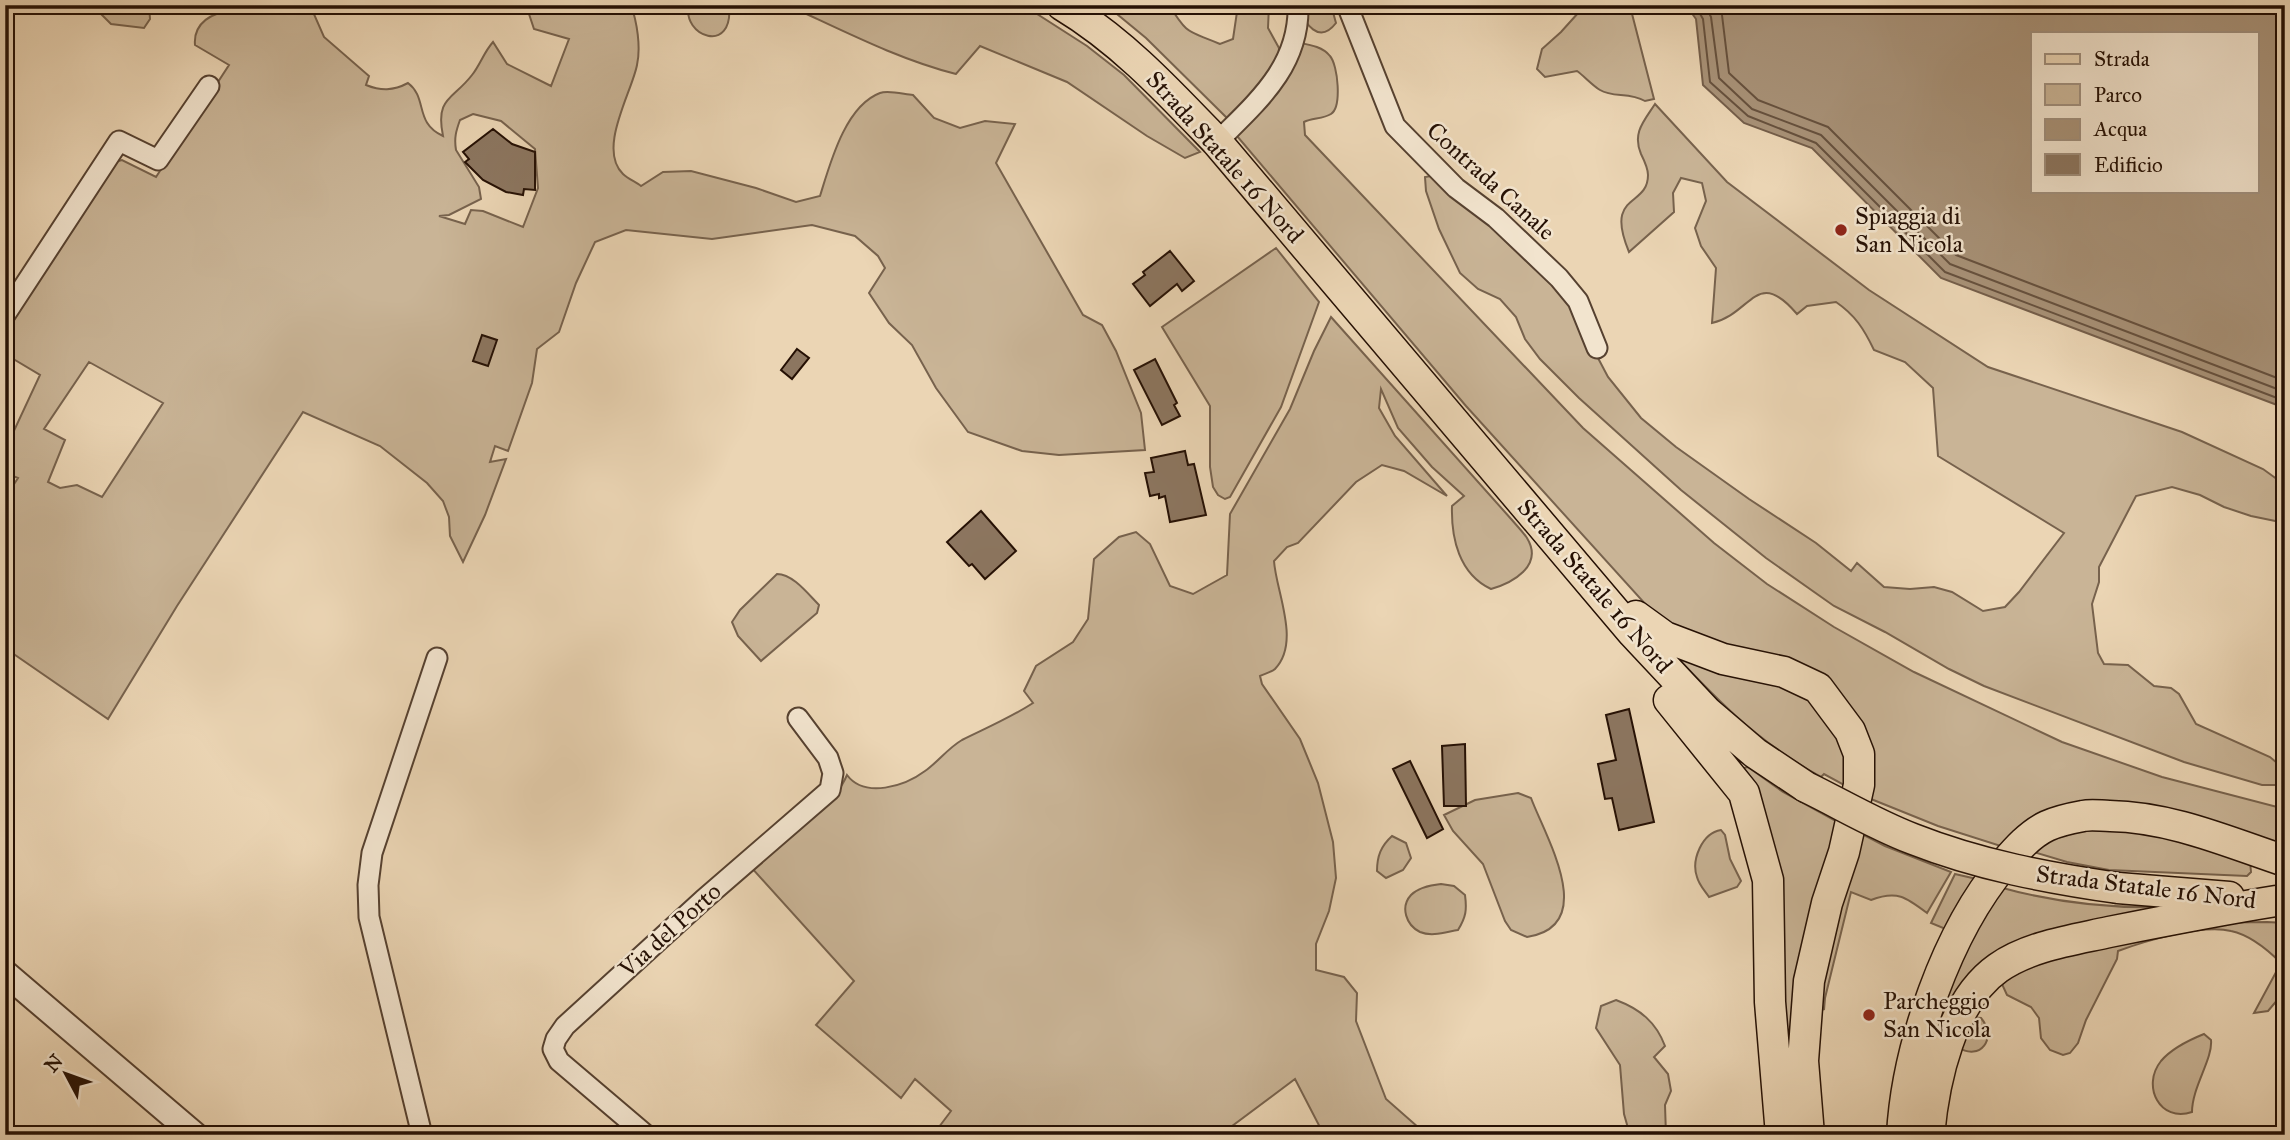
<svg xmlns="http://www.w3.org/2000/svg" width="2290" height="1140" viewBox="0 0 2290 1140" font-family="'IM FELL Great Primer',serif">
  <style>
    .green { fill: #c9b496; stroke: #77624d; stroke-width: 2; fill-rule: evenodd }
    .water { fill: #a89278; stroke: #745e4a; stroke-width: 2; fill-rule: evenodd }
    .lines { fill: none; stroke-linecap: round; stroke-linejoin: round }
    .shore { stroke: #66513e; stroke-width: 2 }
    .building { fill: #8c7660; stroke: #251004; stroke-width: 2 }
    .minor-casing { stroke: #564130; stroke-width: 23 }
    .tertiary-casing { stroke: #564130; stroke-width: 28 }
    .primary-casing { stroke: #251004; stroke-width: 33 }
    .minor { stroke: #f2e4ce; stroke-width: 19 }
    .tertiary { stroke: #f2e4ce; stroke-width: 24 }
    .primary { stroke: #ebd5b4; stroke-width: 30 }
    .primary-bridge-casing { stroke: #251004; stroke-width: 33; stroke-linecap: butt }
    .primary-bridge { stroke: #ebd5b4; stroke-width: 30 }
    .poi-dot { fill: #8f2418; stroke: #f2e4ce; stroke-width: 2.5 }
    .labels { text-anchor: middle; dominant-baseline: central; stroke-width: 5; stroke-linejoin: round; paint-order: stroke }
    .street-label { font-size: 24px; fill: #251004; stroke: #f2e4ce }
    .poi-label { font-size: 24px; fill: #251004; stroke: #f2e4ce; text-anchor: start }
  </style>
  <rect width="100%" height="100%" fill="#ebd5b4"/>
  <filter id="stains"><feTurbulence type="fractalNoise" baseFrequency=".00286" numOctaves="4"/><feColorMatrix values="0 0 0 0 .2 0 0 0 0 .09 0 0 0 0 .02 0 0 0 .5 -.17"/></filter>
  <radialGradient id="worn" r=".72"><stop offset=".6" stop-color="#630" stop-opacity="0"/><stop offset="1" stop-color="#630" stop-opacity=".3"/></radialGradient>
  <path class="green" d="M92 5H149L150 19 144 28 111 24Z
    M234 5H310L324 37 369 76 366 85C381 91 393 91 408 83 428 98 414 123 443 136 435 97 453 100 472 75 480 65 484 52 493 42L507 64 551 86 569 39 534 29 526 5H631C637 22 641 47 637 65 632 92 597 149 623 174 628 179 636 182 641 186L663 172 691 171 756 188 796 202 820 196C830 164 845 106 880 93 888 90 903 94 913 95L934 118 960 128 985 121 1015 124 996 163 1083 315 1102 325 1116 351 1141 413 1145 450 1059 455 1022 451 968 432 936 388 912 345 889 323 869 293 885 268 878 256 855 236 812 225 712 239 626 230 595 242 576 283 559 332 537 349 532 383 508 451 495 446 490 462 506 459 485 515 463 562 450 536 449 517 443 501 427 483 380 446 303 412 177 606 108 719 5 648V498L18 478 5 473V450L40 375 5 354V319L108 164 122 160 156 177 229 65 195 45C193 23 213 11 232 12ZM473 114 501 121 535 149 538 188 523 227 483 211 471 210 465 224 439 216 449 215 481 199 479 187 456 150C454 138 456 131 460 120ZM89 362 163 403 102 497 77 485 60 488 48 482 65 440 44 429Z
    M689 5H729C734 56 681 36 689 5Z
    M787 5H1023L1087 46 1124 75 1200 152 1185 158 1147 136 1067 82 980 46 956 74C897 59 842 30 787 5Z
    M1106 5H1169C1189 37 1188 30 1220 44L1233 39 1238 5H1269L1268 28 1279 48 1278 66 1229 120 1146 38Z
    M1299 5H1331L1336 23C1319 45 1304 24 1299 5Z
    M1602 7 1631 10 1654 99 1645 101C1629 92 1613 98 1600 90 1592 85 1584 76 1577 71L1545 77 1537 69 1542 49 1561 32 1579 12Z
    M1300 43C1311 45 1323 47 1330 56 1338 65 1342 107 1331 114 1323 119 1312 118 1304 122L1305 135 1583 428 1714 543 1767 584 1834 627 1914 672 2062 742 2162 777 2285 809V858L2113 807 2010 849 1938 826 1866 797 1867 761 1780 660 1688 633 1657 617 1466 406 1237 136 1245 119Z
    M1655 104 1727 182 1869 290 1988 367 2182 432 2263 469 2285 485V523L2251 516 2224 507 2200 495 2172 487 2136 496 2099 567V582L2092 604 2098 653 2104 664 2128 665 2154 686 2171 688 2179 694 2196 724 2270 757 2283 768 2284 778 2275 785H2262L2184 762 1984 686 1949 669 1885 632 1834 606 1766 558 1681 490 1579 398 1540 359 1525 339 1516 317 1500 299 1478 289 1460 273 1439 229 1426 191 1425 177 1437 175 1576 300 1588 339 1608 377 1641 418 1676 447 1749 499 1816 543 1851 571 1857 563 1884 587 1910 589 1934 587 1952 592 1983 611 2005 607 2019 592 2064 533 1938 456 1933 388 1905 362 1874 350C1864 329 1855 315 1836 302L1807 306 1797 314C1756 266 1752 314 1712 323L1716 268 1701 246 1695 228 1706 201 1702 183 1681 178 1673 193 1674 212 1629 252C1604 192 1648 208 1648 175 1648 168 1644 160 1641 154 1632 133 1644 121 1655 104Z
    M1276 248 1319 302 1281 407 1230 497 1225 499 1218 495 1213 487 1210 467V406L1162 327Z
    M1331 317 1512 520C1517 526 1523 532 1527 538 1544 566 1512 583 1491 589 1459 574 1451 538 1452 506L1464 496 1432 467 1398 428 1381 389 1379 408 1395 436 1447 496 1404 471 1382 465 1356 482 1298 543 1287 547 1274 561C1276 592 1301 642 1275 669 1272 672 1264 674 1260 676L1262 684 1300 739 1318 783 1333 842 1336 878 1329 911 1316 944V970L1344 977 1357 993 1356 1021 1386 1099 1427 1135H1324L1295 1079 1220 1135H933L951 1111 915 1079 901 1098 816 1025 854 981 749 865C780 841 832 811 847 775 865 799 905 786 925 771 938 762 948 748 962 740 986 728 1010 718 1033 703L1024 691 1036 666 1073 642 1088 619 1094 559 1119 537 1136 532 1150 544 1170 586 1193 594 1227 575 1230 514 1290 409 1314 351Z
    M777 574C793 574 808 594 819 605L817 613 761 661 738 636 732 622 740 610Z
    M1660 639 1799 684 1844 727 1855 791 1824 774 1821 777C1755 741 1710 693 1660 639Z
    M1748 767 1783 792 1836 821 1791 1135 1743 776V768Z
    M1518 793 1531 798C1545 836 1600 926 1527 937L1511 930 1505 921 1483 864 1453 831 1444 815 1475 800Z
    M2118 822 2250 861 2251 872 2247 876 2109 870 2067 862 2027 850 2042 837Z
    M1721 830 1725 835 1730 859 1741 881 1737 887 1709 897C1705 891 1699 885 1697 877 1691 860 1702 833 1721 830Z
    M1862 834 1885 846 1951 872 1927 913C1906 897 1897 890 1871 900L1851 892 1825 998 1824 1010 1820 1001 1830 936Z
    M1392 836 1406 843 1411 858 1403 870 1386 878 1377 871C1377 856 1381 846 1392 836Z
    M1955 874 1981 880 1948 930 1931 923Z
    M1441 884 1454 886 1465 895C1467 910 1466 917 1458 930 1446 932 1432 937 1420 932 1406 925 1400 907 1411 895 1419 887 1431 885 1441 884Z
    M1999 887C2056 903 2113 909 2172 907L2000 961 1914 1098 1945 988Z
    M2267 922 2285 923V991L2268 1011 2254 1013 2281 963C2268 950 2250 935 2231 931 2202 924 2145 941 2118 951L2117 959 2086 1020 2078 1043 2070 1053 2063 1055 2050 1050 2041 1038 2039 1018 2031 1007 2007 995 2001 982 2041 959 2203 923Z
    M1616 1000C1640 1009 1656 1022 1665 1046L1654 1057 1668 1074 1671 1091 1665 1105 1666 1135H1627L1628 1128 1624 1114 1620 1065 1596 1028 1601 1006Z
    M1970 1017 1981 1018C1998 1038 1980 1062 1958 1047Z
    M2204 1034 2211 1040C2213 1059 2192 1087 2192 1112 2160 1123 2141 1086 2161 1061 2172 1048 2189 1040 2204 1034Z"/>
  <path class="water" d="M1686 5H2285V408L1941 278 1812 148 1744 123 1703 85 1696 19ZM2033 33H2257V191H2033Z"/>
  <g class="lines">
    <path class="shore" d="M1695 5 1703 19 1710 82 1748 116 1816 143 1945 272 2285 401
      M1705 5 1711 17 1719 78 1752 109 1821 135 1950 264 2285 392
      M1718 5 1722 15 1729 73 1758 100 1828 127 1956 255 2285 381"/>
  </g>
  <path class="building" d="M493 129 512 144 535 152V190L524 189 523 195 506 192 483 180 465 162 469 159 463 152Z
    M1170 251 1194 281 1182 291 1177 284 1150 306 1133 284 1145 275 1143 272Z
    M482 335 497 340 488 366 473 361Z
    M797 349 809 358 792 379 781 370Z
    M1155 359 1177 403 1174 405 1180 416 1162 425 1134 370Z
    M1185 451 1188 465 1194 464 1206 515 1170 522 1165 496 1159 498V494L1150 496 1145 473 1154 472 1151 458Z
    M981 511 1016 551 985 579 972 564 969 566 947 542Z
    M1629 709 1654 822 1619 830 1612 798 1605 799 1598 764 1616 760 1606 715Z
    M1465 744 1466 806H1444L1442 746Z
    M1410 761 1443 829 1427 838 1393 769Z"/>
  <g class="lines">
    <g class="minor-casing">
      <path id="minor" d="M1347 5 1395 126 1456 188 1496 218 1559 278 1578 301 1597 348
        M1217 142C1257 102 1300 66 1298 5
        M5 315 119 141 158 160 209 86
        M422 1135 369 917 368 885 372 853 437 658
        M646 1135 559 1061 553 1049 556 1039 565 1026 703 900 830 790 833 773 828 758 798 718"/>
    </g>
    <g class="tertiary-casing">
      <path id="tertiary" d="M5 973 195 1135"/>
    </g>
    <g class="primary-casing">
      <path id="primary" d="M1062 5C1122 41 1169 92 1217 142L1633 633 1707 712 1755 753 1806 787
        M1636 616 1665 637 1723 659 1784 672 1818 688 1850 731 1859 754V785L1844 852 1827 903 1809 981 1803 1061 1809 1135
        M1669 700 1744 793 1768 880 1770 1002 1781 1135
        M2118 888 2229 897
        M1902 1135C1907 1046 1947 932 2004 864 2016 850 2030 834 2047 826 2058 821 2072 818 2083 816 2092 814 2101 816 2110 816 2171 817 2228 842 2285 861
        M1929 1135C1934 1080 1951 1001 1998 968 2029 946 2073 940 2109 932 2164 921 2220 910 2276 901"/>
    </g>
    <use href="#minor" class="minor"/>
    <use href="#tertiary" class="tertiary"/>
    <use href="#primary" class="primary"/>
    <g class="primary-bridge-casing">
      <path id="primary-bridge" d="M1806 787C1841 804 1876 825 1913 839 1979 865 2048 878 2118 888"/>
    </g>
    <use href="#primary-bridge" class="primary-bridge"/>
  </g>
  <g class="poi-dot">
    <circle cx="1841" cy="230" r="7"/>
    <circle cx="1869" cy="1015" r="7"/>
  </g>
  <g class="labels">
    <g class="street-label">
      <text transform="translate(1225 157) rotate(48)">Strada Statale 16 Nord</text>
      <text transform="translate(1491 181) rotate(42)">Contrada Canale</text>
      <text transform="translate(1595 586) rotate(49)">Strada Statale 16 Nord</text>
      <text transform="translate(2146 887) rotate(7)">Strada Statale 16 Nord</text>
      <text transform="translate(670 930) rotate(-42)">Via del Porto</text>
    </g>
    <g class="poi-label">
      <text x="1855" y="216">Spiaggia di<tspan x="1855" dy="28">San Nicola</tspan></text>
      <text x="1883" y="1001">Parcheggio<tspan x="1883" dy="28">San Nicola</tspan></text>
    </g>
  </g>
  <rect width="2290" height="1140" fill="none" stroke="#ebd5b4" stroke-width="28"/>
  <rect x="7" y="7" width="2276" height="1126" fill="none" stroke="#251004" stroke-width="3.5"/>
  <rect x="14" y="14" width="2262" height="1112" fill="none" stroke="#251004" stroke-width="2"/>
  <rect x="2031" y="32" width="228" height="161" fill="#f2e4ce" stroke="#a08f7d" stroke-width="2"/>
  <rect x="2045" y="54" width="35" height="10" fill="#ebd5b4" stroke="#a08f7d" stroke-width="2"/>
  <text x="2094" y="66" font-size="21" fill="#251004">Strada</text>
  <rect x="2045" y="84" width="35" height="21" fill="#c9b496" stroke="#a08f7d" stroke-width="2"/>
  <text x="2094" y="102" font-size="21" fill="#251004">Parco</text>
  <rect x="2045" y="119" width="35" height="21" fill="#a89278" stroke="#a08f7d" stroke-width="2"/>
  <text x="2094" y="136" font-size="21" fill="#251004">Acqua</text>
  <rect x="2045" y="154" width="35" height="21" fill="#8c7660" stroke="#a08f7d" stroke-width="2"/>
  <text x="2094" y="172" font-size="21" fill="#251004">Edificio</text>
  <g transform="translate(66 1074) rotate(311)" stroke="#f2e4ce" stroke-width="5" paint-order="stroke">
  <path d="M0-5L12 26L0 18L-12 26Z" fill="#251004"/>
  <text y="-10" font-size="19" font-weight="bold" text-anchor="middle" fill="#251004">N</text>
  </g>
  <rect width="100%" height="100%" filter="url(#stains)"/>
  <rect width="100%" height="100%" fill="url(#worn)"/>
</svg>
